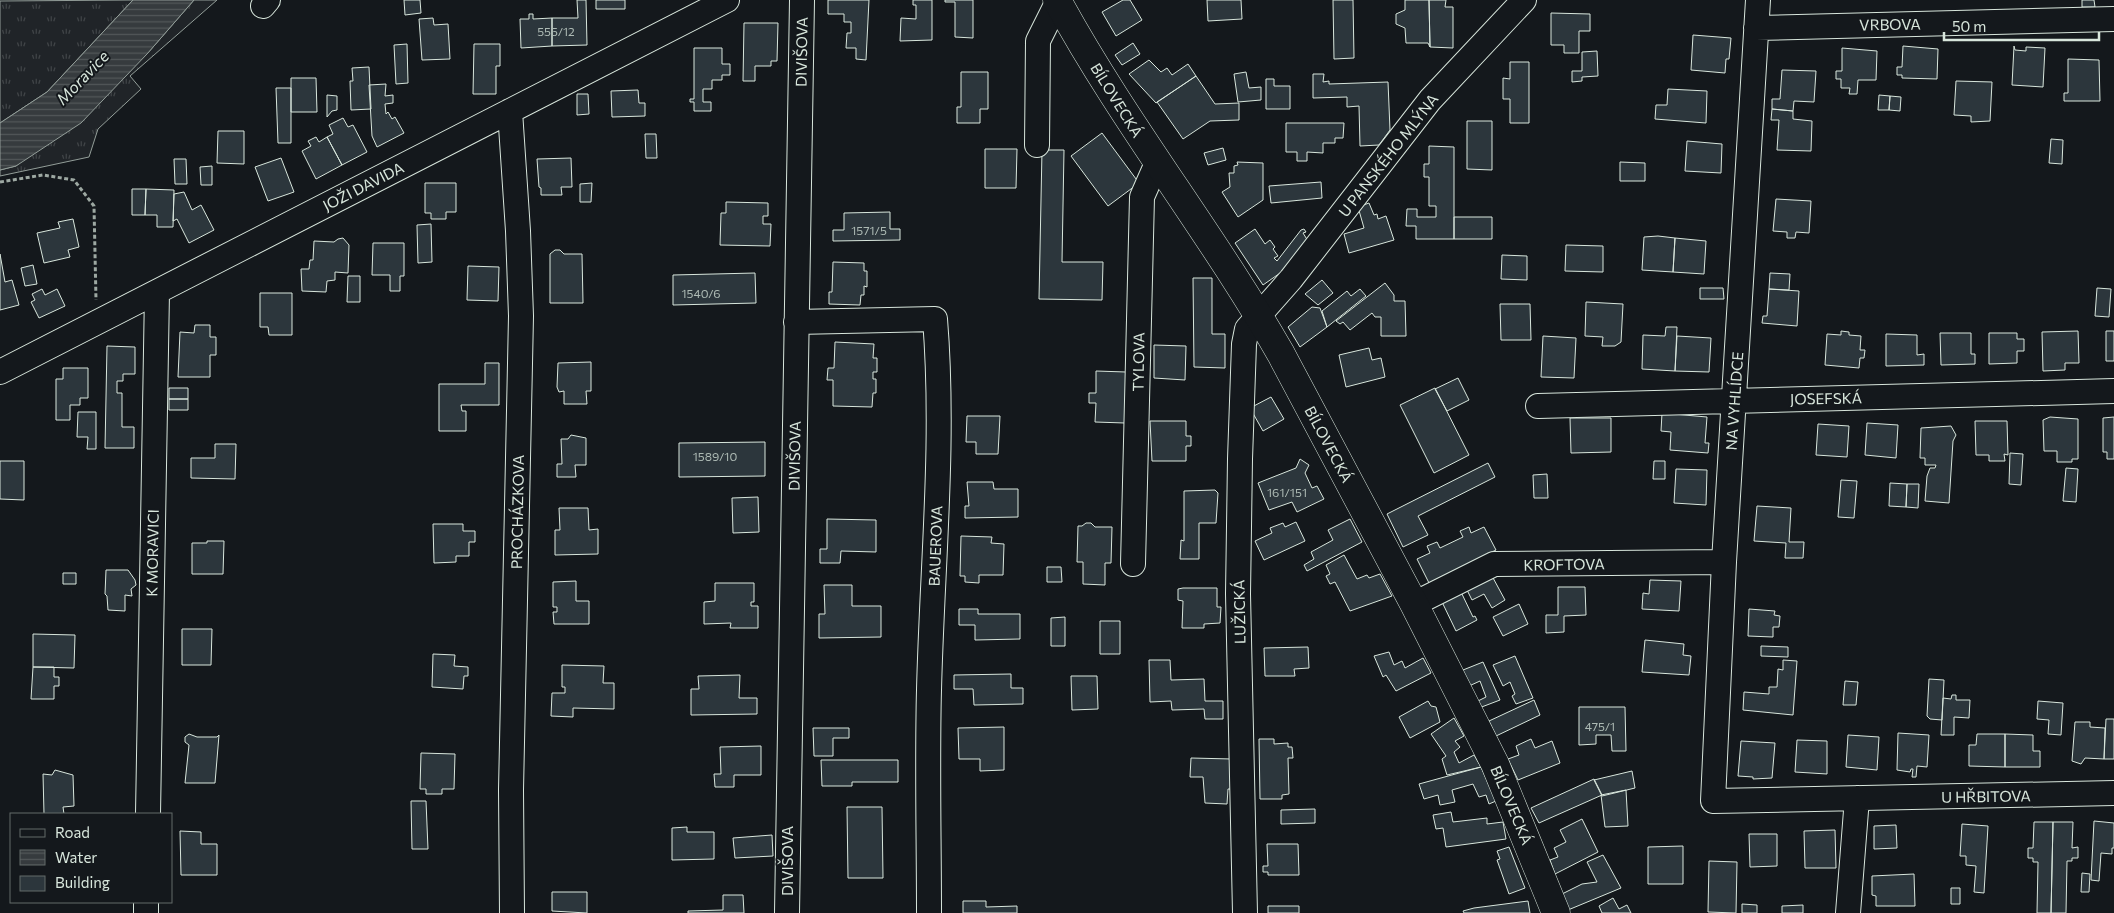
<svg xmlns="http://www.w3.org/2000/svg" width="2114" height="913" viewBox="0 0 2114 913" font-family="Commissioner,sans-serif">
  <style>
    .grass { fill: url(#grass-tufts); stroke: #939e99 }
    .water { fill: url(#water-rules); stroke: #939e99 }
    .building { fill: #2c363c; stroke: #d8e6dc }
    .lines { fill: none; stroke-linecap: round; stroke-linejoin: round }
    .minor-casing { stroke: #d8e6dc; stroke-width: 26 }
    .major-casing { stroke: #d8e6dc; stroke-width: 29 }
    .path { stroke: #9da8a2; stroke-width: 3; stroke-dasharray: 4 2.5; stroke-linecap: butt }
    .minor { stroke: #14181c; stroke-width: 24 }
    .major { stroke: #14181c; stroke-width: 28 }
    .labels { text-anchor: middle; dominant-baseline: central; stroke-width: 4; stroke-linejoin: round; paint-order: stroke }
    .number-label { font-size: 12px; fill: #adbab4 }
    .street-label { font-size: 15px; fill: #d8e6dc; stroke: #14181c }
    .water-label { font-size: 16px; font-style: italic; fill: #d8e6dc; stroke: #14181c }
  </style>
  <defs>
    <pattern id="grass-tufts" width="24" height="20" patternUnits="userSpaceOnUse" patternTransform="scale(1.25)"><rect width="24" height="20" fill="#202428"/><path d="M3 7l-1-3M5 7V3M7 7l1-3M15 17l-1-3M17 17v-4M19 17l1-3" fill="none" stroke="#404447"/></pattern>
    <pattern id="water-rules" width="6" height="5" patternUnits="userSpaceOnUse" patternTransform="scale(1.25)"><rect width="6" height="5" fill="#363b3e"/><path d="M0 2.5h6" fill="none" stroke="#525759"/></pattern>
  </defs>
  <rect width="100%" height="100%" fill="#14181c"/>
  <path class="grass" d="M133 0 47 92 0 123V1Z
    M194 0H217L130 76 141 89 98 129 89 157 0 176V170L16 166 147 54Z"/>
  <path class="water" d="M133 0H194L147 54 81 123 16 166 0 170V123L47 92Z"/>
  <path class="building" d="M404 0H420L421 13 405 15Z
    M577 0H586L587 45 552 46V18H578Z
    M596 0H625V9H596Z
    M828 0H869L866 60 856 59V48H846L847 33H851V22H844V14H828Z
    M913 0H932V40L900 41 901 18 916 19V5H913Z
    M945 0H973V38L955 37V2H945Z
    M1123 0H1130L1142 20 1116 36 1102 12Z
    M1207 0H1241L1242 19 1208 21Z
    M1333 0H1353L1354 58 1334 59Z
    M1405 0H1429L1430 47 1428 43H1406L1405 28 1396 24V14L1405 10Z
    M1429 0H1446L1445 7H1453V48L1430 47Z
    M2082 0H2094L2095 7H2082Z
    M1551 13 1590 14V31H1579V53H1564V45H1551Z
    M529 14H533V19L552 18V46L521 48 520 19H529Z
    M433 18 434 25 448 24 450 59 422 60 419 19Z
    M744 23H778L777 61H771V66H755V81H743Z
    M1693 35 1731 38 1729 59H1726L1725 73 1691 70Z
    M1133 43 1140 54 1122 65 1115 55Z
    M407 44 408 83 396 84 394 45Z
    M474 44H500V66H496V94H473Z
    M1903 46 1938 49 1937 79 1902 78V75H1897V67H1902Z
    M2014 46 2015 50 2026 51V47L2045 48 2043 87 2012 85Z
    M694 48H722V64H730V75H722V80H712V89H703V102H711V111H694V102H690V99H694Z
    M1842 48 1877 51 1876 80H1858L1857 94H1849L1850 88H1841V79H1836V71H1842Z
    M1597 51 1598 76 1582 77V81L1572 82V71H1582V52Z
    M2068 59 2099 60 2100 101H2064V93H2068Z
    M1149 60 1161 72 1167 68 1172 75 1188 64 1196 76 1156 103 1129 74Z
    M1510 62H1529V123H1510V99H1503V78L1510 79Z
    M369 67 371 109 351 110 350 81H353L352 68Z
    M1782 70 1816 71 1814 102 1794 101 1793 111 1772 109V99H1780Z
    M961 72H988V109H980V123H957V107H961Z
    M1246 72 1249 88 1261 87V100L1238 102 1234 74Z
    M1313 74H1324L1323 82 1329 81V84L1388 82 1390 130 1379 145 1360 146 1359 106 1347 107V97L1313 98Z
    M1196 76 1215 104 1239 103V120L1210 121 1183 139 1157 102Z
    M291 78H316L317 112H291Z
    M1266 79H1274V86H1290V109H1266Z
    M1956 81 1992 82 1990 121 1971 122V116L1954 115Z
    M386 84 385 96 393 95V103L385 104 386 114 388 112 392 119 395 117 404 133 377 147 372 136 369 85Z
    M276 88H291V143H278Z
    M1668 89 1707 91 1706 123 1655 119 1656 105H1667Z
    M638 90 639 103H645V116L612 117 611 91Z
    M577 94H588L589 114 577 115Z
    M327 95 337 96V110L332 111 327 117Z
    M1879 95 1890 96 1889 110H1878Z
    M1890 96 1901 97 1900 111 1889 110Z
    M1772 109 1793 111V119L1812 121 1811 151 1777 150 1779 120H1771Z
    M343 118 348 127 353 125 367 152 342 165 327 137 333 134 329 125Z
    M1467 121H1492V170L1467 169Z
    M1286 123H1344L1343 138H1335V143H1323V153L1307 152V161H1297V152H1286Z
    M218 131H244V164L217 163Z
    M1102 133 1139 183 1108 206 1071 156Z
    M645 134H656L657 158H646Z
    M316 137 319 142 327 137 342 165 316 179 302 151 311 146 308 141Z
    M2051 139 2063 140 2062 164 2049 163Z
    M1687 141 1722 144 1721 173 1685 171Z
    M1429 146 1454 147V239H1416V226H1406L1407 209H1417V217H1436V206H1429V177H1424V164H1429Z
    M1223 148 1226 160 1208 165 1204 153Z
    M985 149H1017L1016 188H985Z
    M1042 150H1064L1062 262H1103L1102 300 1039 299Z
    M281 158 294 192 268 201 255 167Z
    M571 158 572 187H561L562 195H541V188L539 187 537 159Z
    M174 159H186L187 184H175Z
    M1237 162 1263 163V200L1238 217 1222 192 1230 187 1229 173H1234V166L1238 165Z
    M1620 162 1645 163V181H1620Z
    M212 166V185H201L200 167Z
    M1321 182 1322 198 1271 203 1269 186Z
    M425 183H456V212H446V219H431V213H425Z
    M592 183 591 202H580V184Z
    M132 189H146L145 215H132Z
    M146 189 174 190 173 227H157V215H145Z
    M184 192 192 210 201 205 214 230 189 243 177 219 173 221 174 194Z
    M1776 199 1811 201 1809 233 1796 232 1795 238H1787V232L1773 231Z
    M726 202 768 203V216H763V224H771L770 246 720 245 721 213H726Z
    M1369 203 1374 215 1377 214 1378 219 1386 216 1394 240 1349 253 1344 234 1364 228 1358 207Z
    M890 212V229H900V240L833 241V230H844V213Z
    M1454 217H1492V239H1454Z
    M73 219 79 247 68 250 70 257 44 263 37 233 60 228 58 222Z
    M431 224 432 262 418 263 417 225Z
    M1255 229 1265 244 1270 240 1275 247 1273 249 1278 256 1274 258 1277 261 1301 230 1304 229 1306 232 1303 233 1308 241 1283 271 1263 285 1235 243Z
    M1658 236 1675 238 1673 272 1642 270 1644 237Z
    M343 238 349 245 348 273 335 272V280L327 281 326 292 302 291 301 269H309L310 260H313L314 241 334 242 338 239Z
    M1675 238 1706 241 1704 274 1673 272Z
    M373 243H404V276H400V291H390V275H372Z
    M1566 245 1603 246V272L1565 271Z
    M555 250H560L564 254H582L583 303H550V254Z
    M0 254 5 282 12 280 19 305 0 310Z
    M1502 255 1527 256V280L1501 279Z
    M833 262 864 263V271H867V287L864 286V295H861L860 305 829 304V292H832Z
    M33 265 37 284 25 286 21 268Z
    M468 266 499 267 498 301 467 300Z
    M755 273 756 303 673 305V275Z
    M1770 273 1790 274 1789 290 1769 289Z
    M348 276H360V302H347Z
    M1193 278H1212V334H1225V368L1194 367Z
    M1322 280 1333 293 1318 305 1305 294Z
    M1385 283 1394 295V301H1405L1406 336H1381V317H1375L1372 313 1350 330 1343 322 1340 324 1336 321Z
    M1700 288H1723L1724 299H1700Z
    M2097 288 2111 289 2109 317 2095 316Z
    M42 289 45 295 57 289 65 306 39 318 31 302 35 300 32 294Z
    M1360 289 1366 296 1327 327 1322 311 1347 291 1351 296Z
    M1769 289 1799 291 1797 326 1762 323 1763 316H1767Z
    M260 293H292V335H269L268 327H260Z
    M1586 302 1623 304 1621 342 1615 346H1602L1603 337 1585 336Z
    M1500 304H1530L1531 340H1501Z
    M1312 307 1320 308 1327 327 1300 347 1288 327Z
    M195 325H210V337H216V355H210V377H178L180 332 194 333Z
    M1666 327H1677L1675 371 1642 369 1643 335 1665 336Z
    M1841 331 1849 332V335L1861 336 1860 350H1865L1864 358H1860L1859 368 1825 365 1827 334 1841 335Z
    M2078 331 2079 363H2065V370L2043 371 2042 332Z
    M2106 331H2114V361H2106Z
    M1940 333H1971V354H1975V364L1941 365Z
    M1989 333H2017V339H2024V351H2017V363L1989 364Z
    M1886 334 1917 335V355L1924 354V365L1886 366Z
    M1543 336 1576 338 1574 378 1541 377Z
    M1677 336 1711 338 1709 372 1675 371Z
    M835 342 874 344 873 358H877V372H873V379H876V393H873L872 407 833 406V380H827L828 368H834Z
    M1154 345 1186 346 1185 380 1154 378Z
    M107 346 135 347V374H123V381H117V393H122V427H134V448H105Z
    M1369 348 1372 360 1381 358 1385 377 1346 387 1339 355Z
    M591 362V391H586L587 404H564V391L559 392 557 387 558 363Z
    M485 363H499V405H461L462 411H466V431H439V384H485Z
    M63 368H88V398H80V405H70V420H56V379H63Z
    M1096 371 1126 372 1125 423 1095 422 1096 403H1089V393H1096Z
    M1458 378 1469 400 1447 411 1435 389Z
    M169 388H188V399H169Z
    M1435 388 1469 455 1434 473 1400 405Z
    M1271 397 1284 419 1263 431 1250 408Z
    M169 399H188V410H169Z
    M78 412H96V449H87L88 437H77Z
    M1662 413 1707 417 1705 443H1709L1708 453 1670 450 1671 432 1661 431Z
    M967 416H1000L998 454H976V442H966Z
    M2050 417 2078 419V459H2072V462H2057V451H2044L2043 420Z
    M2114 417V459H2107V452H2103V418Z
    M1570 418H1611V452L1571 453Z
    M1150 421H1186V436H1191V446H1186V461H1152Z
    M1975 421H2007L2008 455 2004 454 2005 461H1989V455H1976Z
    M1867 423 1898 425 1896 458 1865 455Z
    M1818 424 1849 426 1847 457 1816 455Z
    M1951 426 1956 435 1953 441 1949 503 1925 501 1927 476 1930 468H1935L1936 465H1925V458H1920L1921 428Z
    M571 435 586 438V465H575L576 477H557V464H562L561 439H568Z
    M765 442V476L679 477V443Z
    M215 444H236L235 479 191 478V458H215Z
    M2010 453 2023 454 2021 485 2009 484Z
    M1300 459 1309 465 1305 473 1312 488 1317 486 1324 499 1297 512 1292 502 1269 510 1258 483 1296 468Z
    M0 461H24V500L0 499Z
    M1654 461H1665V479H1653Z
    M1488 463 1495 477 1418 516 1428 535 1403 547 1387 514Z
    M2066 468 2078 469 2076 502 2063 501Z
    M1676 469 1707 470 1706 505 1674 503Z
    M1547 474 1548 498H1534L1533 475Z
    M1841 480 1857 481 1854 518 1838 517Z
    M967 482H993L994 489H1018V517L965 518V506H969Z
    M1890 483 1907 484 1906 507 1889 506Z
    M1907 484H1919L1918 508 1906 507Z
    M1215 490 1218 493 1216 523H1199V559H1180L1181 540 1184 541V491Z
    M758 497 759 532 733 533 732 498Z
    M1757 506 1791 508 1789 542H1804L1803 558H1785L1786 543 1754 541Z
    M559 508H588L589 530 598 529V554L555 555V530H560Z
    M827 519 876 520V552L841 551 840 563H820V549H827Z
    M1350 519 1362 542 1307 571 1304 565 1314 559 1311 552 1333 540 1328 530Z
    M1296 522 1305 541 1264 560 1255 541 1272 533 1270 528 1283 523 1285 527Z
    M1086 523H1091L1095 527H1112L1111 563H1105V585L1083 584V562H1077L1078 526H1082Z
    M433 524H463V531H475V542H469V556H456V562L434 563Z
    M1469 527 1471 533 1484 527 1496 550 1429 583 1417 559 1430 553 1427 546 1437 542 1440 548 1463 537 1460 531Z
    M961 536 992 537 991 543 1004 544 1003 575H979V583L965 582V576H960Z
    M207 541H224L223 574H192V543H207Z
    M1344 555 1357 579 1367 575 1369 578 1380 574 1392 596 1350 611 1335 582 1330 584 1326 576 1330 574 1326 565Z
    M1047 567H1061L1062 582H1047Z
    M106 570H128L135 580 136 585 131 589 132 596 125 595V611L108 610 107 596 105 594Z
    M63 573H76V584H63Z
    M1492 576 1505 600 1492 608 1484 594 1472 600 1467 590Z
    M1650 580 1681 581 1679 611 1642 609 1643 593 1649 594Z
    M576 581V601H589V624H554L553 612H557V607H553V582Z
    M715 583H754V602H751V606H758V628H730L731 623 704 624V602L715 601Z
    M824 585H852V606H881V637L819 638V614H825Z
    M1558 587H1585L1586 615 1564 616V632L1546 633V615H1558Z
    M1183 588H1217V607H1221L1220 623 1204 624V628H1182L1183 601 1178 600V589Z
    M1461 592 1473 617 1475 616 1477 620 1456 631 1442 602Z
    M1519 604 1528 624 1503 636 1493 617Z
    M959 609H978V614H1020V639L975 640V625H959Z
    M1749 609 1775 611 1774 615 1780 616 1779 627H1773V637L1748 636Z
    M1065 617V646H1051V618Z
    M1100 621H1120V654H1100Z
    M182 629H212L211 665H182Z
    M33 634 75 635 74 668 33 667Z
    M1645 640 1684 644 1683 655 1691 656 1689 675 1642 672Z
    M1761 646 1788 647V657L1761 656Z
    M1308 647 1309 668 1294 669 1295 676H1265L1264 648Z
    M1389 652 1394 665 1402 661 1405 668 1423 658 1431 673 1396 691 1386 675 1383 677 1374 656Z
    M433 654 455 655 454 666 468 667V676H464L463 689 432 687Z
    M1515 656 1533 698 1516 704 1512 696 1515 694 1510 682 1503 686 1493 665Z
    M1149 660H1170L1171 680 1204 679 1205 701H1223V719H1205L1204 709 1172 710 1171 701 1150 702Z
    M1783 660 1797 661 1793 715 1743 710 1744 692 1769 694V687H1777L1778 669 1783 670Z
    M1483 662 1500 700 1479 708 1476 702 1486 697 1480 681 1469 686 1463 670Z
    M562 665 604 666 603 683H614V709L573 708V717L551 716 552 693H565V687H562Z
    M33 667H54V677H59V686H54V699H31Z
    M1011 674V688H1023V704L974 705 973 689H954V675Z
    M740 675 739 698H757V714L691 715V689H699L698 676Z
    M1071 676H1097L1098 709 1072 710Z
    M1929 679 1944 680 1942 720 1930 719 1927 716Z
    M1845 681 1858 682 1856 705H1843Z
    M1952 695H1956V700H1970L1969 718 1954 717V735H1941L1943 698 1951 699Z
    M1534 700 1540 715 1496 736 1489 721Z
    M1428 701 1431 706 1436 707 1440 722 1410 738 1399 717Z
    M2038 701 2063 703 2061 735 2048 734 2049 720 2037 719Z
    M1579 707H1625L1626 751H1612L1611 735H1596V744L1579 745Z
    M1454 718 1464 736 1455 741 1460 747 1454 752 1459 763 1474 755 1481 767 1447 775 1442 759 1446 756 1431 734Z
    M2106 719H2114V759H2104Z
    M2075 722H2090V727L2105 728 2104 759 2085 758 2081 764 2072 761Z
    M1004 727V770L980 771V759H959L958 728Z
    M813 728H849V738H833V756H814Z
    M1898 733 1929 735 1927 767 1917 766 1916 777H1912L1913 769H1911L1910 772 1897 770Z
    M189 734 197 737H217L219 735 215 783H185L189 745 185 742V737Z
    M1977 734H2005V767L1969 766V745H1976Z
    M2005 734 2033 735V751H2040V767H2005Z
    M1848 735 1879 737 1877 770 1846 767Z
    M1259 739H1274V744L1288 743V747H1292L1293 758H1288L1289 794 1282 795V799H1260Z
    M1531 739 1535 748 1552 741 1560 763 1518 780 1508 759 1519 755 1516 746Z
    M1797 740 1827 741V774L1795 772Z
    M1741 741 1775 743 1772 778 1753 779V777L1738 776Z
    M761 746V775H734V787H715L714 774H721L720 747Z
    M421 753 455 754 454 789H442V794H426V789H420Z
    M1191 758 1232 759 1231 789H1228L1227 804 1205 803 1203 777H1190Z
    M821 760H898V782H852V786H822Z
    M1481 767 1496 801 1489 804 1486 795 1479 797 1473 784 1452 790 1455 802 1440 805 1438 795 1424 799 1419 784Z
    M55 770 73 775 74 806 63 807 64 814H44L43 774 52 775Z
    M1632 771 1635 788 1602 796 1594 780Z
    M1594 779 1602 795 1539 823 1531 808Z
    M1626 790 1628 826 1605 827 1601 795Z
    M411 801H426L428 849H412Z
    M847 807H882L883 878H848Z
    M1315 809V823L1281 824V810Z
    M1451 812 1453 822 1487 818V824L1503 822 1506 839 1446 847 1443 828 1436 829 1433 815Z
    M1582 819 1598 852 1555 874 1550 860 1558 857 1554 848 1566 842 1560 830Z
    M2094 821 2114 823V848H2112V854L2101 853 2099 881 2091 880Z
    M2034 822H2053L2051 913H2037L2038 862H2033V858H2028V848H2033Z
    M2053 822H2073L2072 848 2078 847V858H2072V861H2067L2066 913H2051Z
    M1962 824 1988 826 1984 893 1974 892 1976 866 1966 865V856H1960Z
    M1896 825 1897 848 1874 849V826Z
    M687 827V832H714V859L672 860V828Z
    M1835 830 1836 868H1805L1804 831Z
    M180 831 201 832V844H217V875H181Z
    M1749 834H1777V866L1750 867Z
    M772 835 773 856 735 858 733 838Z
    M1267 844H1298L1299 875H1268V872H1263V866H1268Z
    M1683 846V884H1648V847Z
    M1509 847 1525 888 1509 894 1497 860 1500 859 1497 851Z
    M1603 855 1621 888 1568 910 1562 894 1582 884 1597 882 1587 862Z
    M1709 861 1737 862 1736 913 1708 912Z
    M2082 873 2090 874 2089 892H2081Z
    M1914 874 1915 906H1876V896L1872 895V876Z
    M1951 888H1960V904H1951Z
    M552 892H587V913L552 911Z
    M723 895H743L744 913H688V911L723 910Z
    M1613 898 1619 909 1627 905 1631 913H1602L1599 906Z
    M963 901H986V907L1017 906V913H963Z
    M1528 901 1530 913H1464L1463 911 1474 908Z
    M1742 904 1757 905V913H1742Z
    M1803 905V913H1782V906Z
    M1268 906H1299V913H1268Z"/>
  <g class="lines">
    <g class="minor-casing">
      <path id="minor" d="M1758 0 1724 562 1713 801 2114 793
        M263 6 268 0
        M1756 28 2114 19
        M510 111 518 231 521 316 511 790 512 913
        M1037 145 1038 41 1058 1
        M796 322 935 319C945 442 932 567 929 690 927 764 929 839 929 913
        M0 372 727 0
        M1538 406 2114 391
        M1133 564 1142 197 1157 163
        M1414 604 1494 564 1724 562
        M148 814 157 292
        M146 913V902
        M787 913 802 0
        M1245 913 1238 594 1240 459 1244 344 1247 329 1291 279 1430 100 1524 0
        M1848 913 1857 798"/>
    </g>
    <g class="major-casing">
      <path id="major" d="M1057 0C1124 123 1212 233 1281 354L1414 604 1495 764 1556 913"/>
    </g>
    <path class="path" d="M0 182 43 175 74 180 94 206 96 300"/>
    <use href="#minor" class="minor"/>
    <use href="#major" class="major"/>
  </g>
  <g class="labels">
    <g class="number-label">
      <text x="556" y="31">555/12</text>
      <text x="869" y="230">1571/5</text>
      <text x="701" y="293">1540/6</text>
      <text x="715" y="456">1589/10</text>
      <text x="1287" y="492">161/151</text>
      <text x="1600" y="726">475/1</text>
    </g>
    <g class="street-label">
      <text transform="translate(1890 24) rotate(-1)">VRBOVA</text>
      <text transform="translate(801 52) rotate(-89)">DIVIŠOVA</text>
      <text transform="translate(1117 100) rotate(58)">BÍLOVECKÁ</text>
      <text transform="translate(1388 155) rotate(-52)">U PANSKÉHO MLÝNA</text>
      <text transform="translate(363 186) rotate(-27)">JOŽI DAVIDA</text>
      <text transform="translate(1138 362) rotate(-89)">TYLOVA</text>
      <text transform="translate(1826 398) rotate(-1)">JOSEFSKÁ</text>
      <text transform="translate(1734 401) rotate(-86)">NA VYHLÍDCE</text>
      <text transform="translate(1329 444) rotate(62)">BÍLOVECKÁ</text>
      <text transform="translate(794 456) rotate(-89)">DIVIŠOVA</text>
      <text transform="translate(517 512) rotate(-89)">PROCHÁZKOVA</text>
      <text transform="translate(935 546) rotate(-88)">BAUEROVA</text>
      <text transform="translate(152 553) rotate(-89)">K MORAVICI</text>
      <text transform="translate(1564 564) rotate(-1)">KROFTOVA</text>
      <text transform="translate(1239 612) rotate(-91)">LUŽICKÁ</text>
      <text transform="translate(1986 796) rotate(-1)">U HŘBITOVA</text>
      <text transform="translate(1512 805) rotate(67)">BÍLOVECKÁ</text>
      <text transform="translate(787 861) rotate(-90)">DIVIŠOVA</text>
    </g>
    <g class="water-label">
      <text transform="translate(82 77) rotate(-46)">Moravice</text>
    </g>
  </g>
  <rect x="10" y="813" width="162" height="90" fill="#14181c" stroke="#626a69"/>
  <rect x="20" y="829" width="25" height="8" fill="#14181c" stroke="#626a69"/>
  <text x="55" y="838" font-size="15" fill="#d8e6dc">Road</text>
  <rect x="20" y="850" width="25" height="15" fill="url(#water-rules)" stroke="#626a69"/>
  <text x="55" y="863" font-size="15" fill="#d8e6dc">Water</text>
  <rect x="20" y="876" width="25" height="15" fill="#2c363c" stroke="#626a69"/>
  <text x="55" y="888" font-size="15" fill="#d8e6dc">Building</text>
  <path d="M1944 32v8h155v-8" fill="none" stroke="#d8e6dc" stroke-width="2.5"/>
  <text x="1952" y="32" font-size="15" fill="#d8e6dc" stroke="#14181c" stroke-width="4" paint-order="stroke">50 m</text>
</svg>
